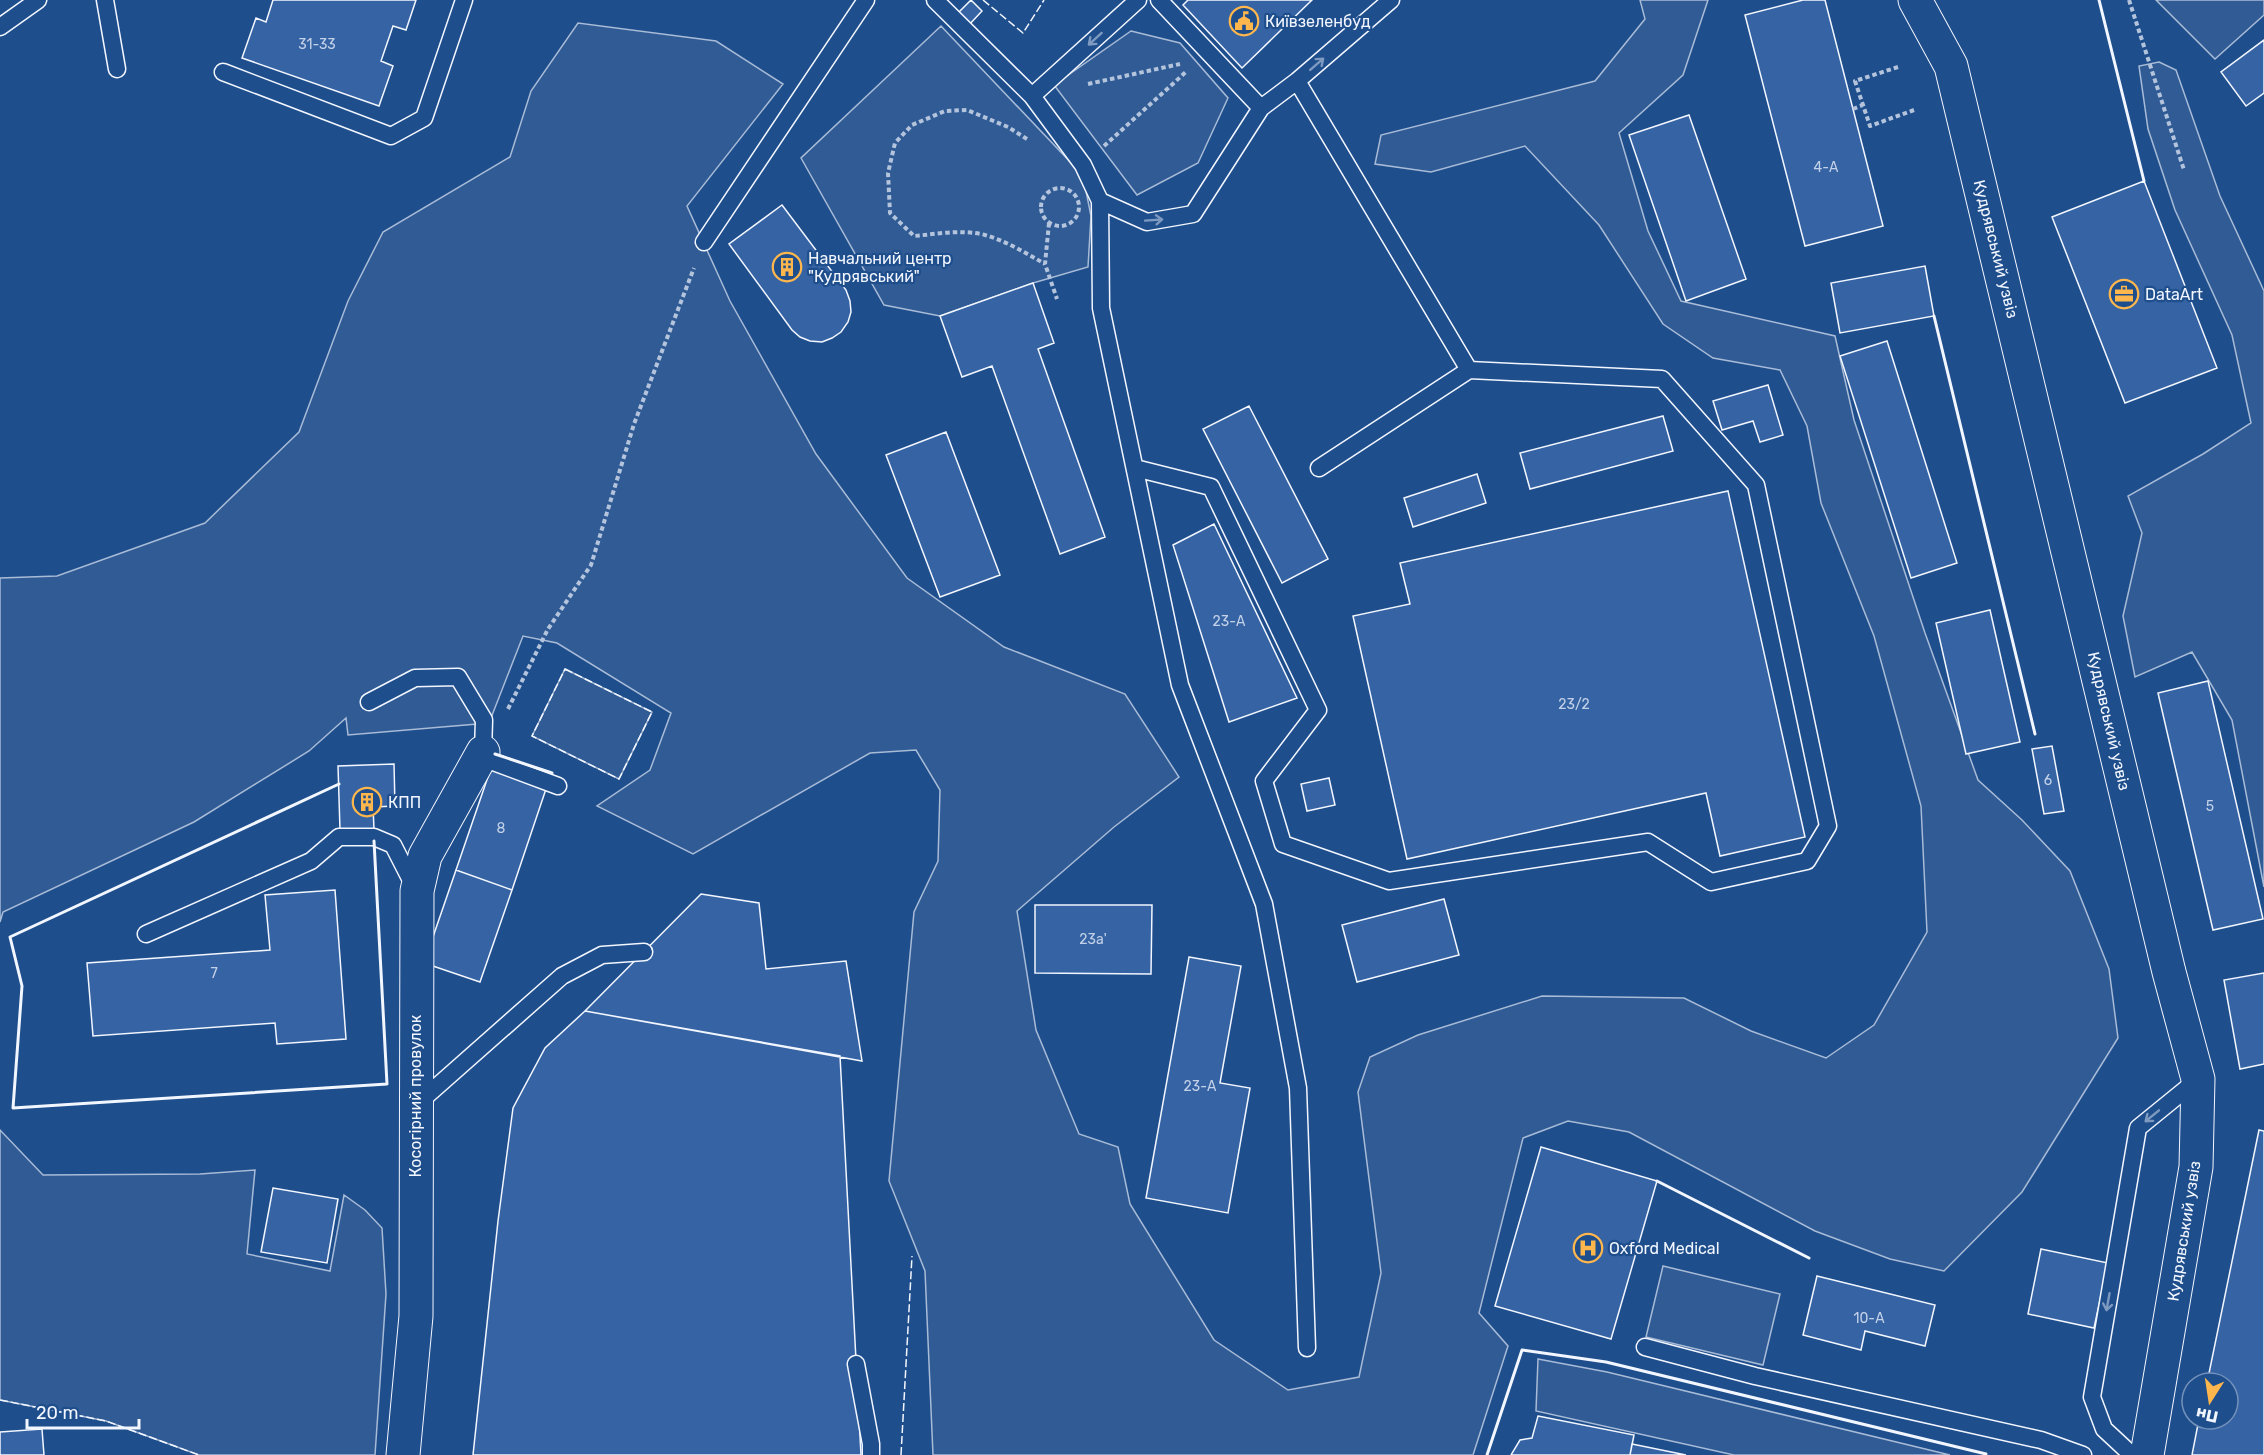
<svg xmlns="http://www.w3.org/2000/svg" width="2264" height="1455" viewBox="0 0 2264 1455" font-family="Rubik,sans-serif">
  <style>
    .built { fill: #305b95; stroke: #a8bbd7; stroke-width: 1.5 }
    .building { fill: #3563a3; stroke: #f2f6ff; stroke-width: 1.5 }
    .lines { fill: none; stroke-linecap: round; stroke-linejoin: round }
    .service-casing { stroke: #f2f6ff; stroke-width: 19 }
    .minor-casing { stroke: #f2f6ff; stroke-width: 35 }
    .path { stroke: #b3c4dc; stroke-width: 4; stroke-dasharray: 4.5 3; stroke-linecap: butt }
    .service { stroke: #1f4e8c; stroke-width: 16 }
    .minor { stroke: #1f4e8c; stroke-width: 33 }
    .fence { stroke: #f2f6ff; stroke-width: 1.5; stroke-dasharray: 8 3; stroke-linecap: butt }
    .wall { stroke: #f2f6ff; stroke-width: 3 }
    .oneway { stroke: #7e9ac0 }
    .labels { text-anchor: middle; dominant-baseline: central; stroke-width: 4.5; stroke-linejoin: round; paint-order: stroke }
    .number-label { font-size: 14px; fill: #c3d1e8 }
    .poi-label { font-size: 16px; fill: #f2f6ff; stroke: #1f4e8c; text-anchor: start }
    .street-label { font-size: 16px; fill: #f2f6ff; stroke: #1f4e8c }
  </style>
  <rect width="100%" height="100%" fill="#1f4e8c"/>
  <path class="built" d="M1640 0H1708L1683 75 1619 133 1648 231 1681 301 1835 336 1854 420 1925 633 1978 780 2022 820 2070 871 2109 969 2118 1038 2022 1192 1944 1271 1890 1259 1815 1231 1629 1132 1568 1121 1523 1138 1479 1313 1508 1346 1473 1455H933L925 1271 889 1181 914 912 938 861 940 790 916 750 870 753 693 854 597 806 650 770 671 713 557 643 523 636 489 723 348 735 346 718 309 751 194 822 3 912 0 922V578L57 576 205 523 299 432 348 301 383 232 510 157 531 91 578 23 716 41 783 84 687 206 730 301 816 454 907 578 1004 647 1125 694 1179 777 1114 827 1017 911 1036 1030 1079 1134 1118 1147 1130 1204 1214 1340 1288 1390 1359 1377 1381 1273 1358 1092 1370 1057 1418 1035 1542 996 1684 998 1751 1031 1826 1058 1874 1025 1927 932 1921 806 1874 636 1821 503 1807 426 1780 370 1713 358 1663 324 1599 225 1525 146 1431 172 1375 164 1381 135 1595 81 1645 19Z
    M2156 0H2264V15L2215 59Z
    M941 26 1074 166 1086 191 1091 216 1088 267 1033 283 940 316 884 305 801 158Z
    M1131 31 1180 43 1228 98 1198 163 1137 195 1054 85Z
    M2159 62 2176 70 2220 196 2264 291V887L2232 720 2192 652 2135 677 2123 616 2142 533 2128 496 2203 454 2251 423 2232 335 2175 210 2148 129 2139 66Z
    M565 669 652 712 619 779 532 736Z
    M0 1130 43 1175 200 1174 255 1170 247 1254 330 1271 344 1195 365 1210 382 1228 386 1294 375 1455H199L106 1421 0 1400Z
    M1663 1266 1780 1294 1763 1365 1646 1337Z
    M1538 1359 1607 1372 1950 1455H1734L1536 1411Z"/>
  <path class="building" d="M273 0H416L406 30 393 26 381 61 393 66 379 106 242 58 256 18 266 22Z
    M971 0 982 11 968 26 956 15Z
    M1188 0H1312L1242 68 1183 5Z
    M1803 0H1825L1883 226 1805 246 1745 15Z
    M2264 40V93L2246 106 2221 72Z
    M1689 115 1746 279 1686 301 1629 135Z
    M2144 181 2217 368 2125 403 2052 217Z
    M782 205 846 290 850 301 851 312 848 322 841 332 832 338 822 342 810 341 800 337 792 330 729 244Z
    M1925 266 1934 316 1840 333 1831 283Z
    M1033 283 1054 343 1038 349 1105 537 1060 554 992 366 962 377 940 316Z
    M1887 341 1957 563 1911 578 1840 356Z
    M1768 385 1783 435 1760 442 1753 421 1722 430 1713 401Z
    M1249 406 1328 559 1282 583 1203 429Z
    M1663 416 1673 451 1530 489 1520 453Z
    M946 432 1000 575 940 597 886 455Z
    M1477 474 1486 503 1413 527 1404 498Z
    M1728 491 1805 837 1720 856 1706 793 1407 859 1353 616 1410 604 1400 563Z
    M1214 524 1297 698 1229 722 1173 545Z
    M1990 610 2020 742 1966 754 1936 623Z
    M2208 681 2263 919 2213 930 2158 693Z
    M2052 746 2064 811 2044 814 2032 749Z
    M394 764 395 806 373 807 374 829 340 830 338 766Z
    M491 768 547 786 512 890 456 870Z
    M1329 778 1335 805 1307 811 1301 784Z
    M456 870 512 890 480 982 424 963Z
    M335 890 346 1039 277 1044 275 1023 93 1036 87 963 270 950 265 895Z
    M701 894 759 903 766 969 846 961 862 1061 585 1011Z
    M1444 899 1459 955 1357 982 1342 925Z
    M1035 905H1152L1151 974 1035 973Z
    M1189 957 1241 966 1220 1083 1250 1088 1228 1213 1146 1198Z
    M2264 973V1064L2240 1069 2224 980Z
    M585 1011 840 1056 861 1455H473L498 1221 513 1108 545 1048Z
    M2259 1130 2264 1131V1455H2192L2199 1419H2228V1383H2207Z
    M1541 1147 1657 1181 1611 1339 1495 1306Z
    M273 1188 338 1199 327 1263 261 1252Z
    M2041 1249 2108 1263 2094 1328 2028 1314Z
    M1817 1276 1935 1305 1925 1346 1865 1331 1861 1350 1803 1335Z
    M1538 1416 1634 1435 1630 1455H1511L1520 1440 1532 1438Z
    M42 1429 44 1455H0V1432Z
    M1632 1444 1686 1455H1630Z"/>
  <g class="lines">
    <g class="service-casing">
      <path id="service" d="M105 0 117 69
        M935 0 1032 96 1083 165 1100 201 1101 308 1180 685 1264 904 1298 1088 1307 1348
        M1159 0 1261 108
        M0 27 38 0
        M223 72 391 136 424 118 464 0
        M1297 81 1469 370
        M1032 96 1138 0
        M1100 201 1147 222 1193 214 1261 108 1297 81 1391 0
        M704 242 866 0
        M1135 468 1211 487 1318 710 1264 781 1283 844 1389 881 1648 842 1711 882 1807 861 1828 826 1756 485 1662 379 1469 370 1319 468
        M369 702 415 678 458 677 484 720 483 752
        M480 757 558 786
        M146 934 311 861 339 837H374L393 845 415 888
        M416 1105 562 976 602 955 644 952
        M1645 1347 1755 1376 2041 1440 2083 1455
        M856 1364 871 1444V1455
        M2132 1455 2104 1429 2092 1397 2138 1128 2197 1080"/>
    </g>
    <g class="minor-casing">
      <path id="minor" d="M1915 0 1951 66 2169 972 2198 1079 2196 1167 2147 1455
        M403 1455 416 1316 417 891 425 856 483 752"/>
    </g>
    <path class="path" d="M2129 0 2184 170
      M1898 67 1855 81 1870 126 1914 110
      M1088 84 1180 64
      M1853 109 1863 105
      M1027 139 1008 127 967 110 945 111 912 125 895 143 888 173 890 213 914 236C937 234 962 229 985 235 1006 241 1026 253 1045 264
      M1104 146 1187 71
      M1041 207a19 19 0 1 1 38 0a19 19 0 1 1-38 0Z
      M1049 223 1045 264 1057 299
      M508 709 548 629 591 565 634 424 694 268"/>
    <use href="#service" class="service"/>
    <use href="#minor" class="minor"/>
    <path class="fence" d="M983 0 1023 33 1044 0
      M565 669 652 712 619 779 532 736Z
      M0 1400 106 1421 199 1455
      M901 1455 912 1256"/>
    <path class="wall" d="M2099 0 2144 181
      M1934 316 2035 734
      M495 754 552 773
      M339 784 10 937 22 986 13 1108 387 1084 374 841
      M1657 1181 1809 1258
      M1487 1455 1522 1350 1606 1362 1986 1454"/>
  </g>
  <defs><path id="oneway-shaft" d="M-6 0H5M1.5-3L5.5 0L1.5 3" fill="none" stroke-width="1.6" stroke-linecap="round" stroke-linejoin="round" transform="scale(1.5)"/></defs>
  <g class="oneway">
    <use href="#oneway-shaft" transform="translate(1095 39) rotate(138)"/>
    <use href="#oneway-shaft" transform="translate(1317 64) rotate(-41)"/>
    <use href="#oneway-shaft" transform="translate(1154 220) rotate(-4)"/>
    <use href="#oneway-shaft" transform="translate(2152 1116) rotate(141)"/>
    <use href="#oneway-shaft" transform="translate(2108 1302) rotate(100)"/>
  </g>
  <defs>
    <g id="civic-ring" transform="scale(1.5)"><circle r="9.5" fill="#1f4e8c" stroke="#ffb74d" stroke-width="1.5"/><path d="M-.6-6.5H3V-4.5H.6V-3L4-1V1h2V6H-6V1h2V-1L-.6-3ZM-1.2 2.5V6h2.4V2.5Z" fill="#ffb74d"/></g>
    <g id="building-ring" transform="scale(1.5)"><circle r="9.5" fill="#1f4e8c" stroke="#ffb74d" stroke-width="1.5"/><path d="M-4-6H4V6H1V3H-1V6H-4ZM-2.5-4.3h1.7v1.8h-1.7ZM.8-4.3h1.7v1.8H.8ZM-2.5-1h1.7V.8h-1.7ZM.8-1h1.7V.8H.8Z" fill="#ffb74d"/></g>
    <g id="office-ring" transform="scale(1.5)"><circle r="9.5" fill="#1f4e8c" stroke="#ffb74d" stroke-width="1.5"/><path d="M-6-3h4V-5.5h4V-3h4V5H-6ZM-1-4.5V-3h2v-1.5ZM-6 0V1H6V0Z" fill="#ffb74d"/></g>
    <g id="hospital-ring" transform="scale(1.5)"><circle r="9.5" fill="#1f4e8c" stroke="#ffb74d" stroke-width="1.5"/><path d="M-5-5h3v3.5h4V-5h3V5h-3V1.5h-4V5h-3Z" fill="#ffb74d"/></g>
  </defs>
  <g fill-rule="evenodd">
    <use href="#civic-ring" x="1244" y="21"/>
    <use href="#building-ring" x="787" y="267"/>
    <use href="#office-ring" x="2124" y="294"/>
    <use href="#building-ring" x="367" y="802"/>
    <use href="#hospital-ring" x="1588" y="1248"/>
  </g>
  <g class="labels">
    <g class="number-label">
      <text x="317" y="44">31-33</text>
      <text x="1826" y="167">4-А</text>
      <text x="1229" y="621">23-А</text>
      <text x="1574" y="704">23/2</text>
      <text x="2048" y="780">6</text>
      <text x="2210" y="806">5</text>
      <text x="501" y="828">8</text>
      <text x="1093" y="939">23а'</text>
      <text x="214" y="973">7</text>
      <text x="1200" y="1086">23-А</text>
      <text x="1869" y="1318">10-А</text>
    </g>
    <g class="poi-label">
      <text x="1265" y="21">Київзеленбуд</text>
      <text x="808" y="258">Навчальний центр<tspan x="808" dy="18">"Кудрявський"</tspan></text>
      <text x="2145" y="294">DataArt</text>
      <text x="388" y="802">КПП</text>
      <text x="1609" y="1248">Oxford Medical</text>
    </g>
    <g class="street-label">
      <text transform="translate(1996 249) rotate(76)">Кудрявський узвіз</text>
      <text transform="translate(2109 721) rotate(77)">Кудрявський узвіз</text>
      <text transform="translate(415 1096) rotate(-90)">Косогірний провулок</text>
      <text transform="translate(2184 1231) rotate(-81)">Кудрявський узвіз</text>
    </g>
  </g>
  <g transform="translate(2210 1401) rotate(192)"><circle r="28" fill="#1f4e8c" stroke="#7391ba" stroke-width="1.5"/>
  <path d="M0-4.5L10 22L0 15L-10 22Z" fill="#ffb74d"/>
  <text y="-9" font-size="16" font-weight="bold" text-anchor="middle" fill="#f2f6ff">Пн</text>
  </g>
  <path d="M27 1419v9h112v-9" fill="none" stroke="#f2f6ff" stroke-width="3"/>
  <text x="36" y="1419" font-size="18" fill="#f2f6ff" stroke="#1f4e8c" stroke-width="4.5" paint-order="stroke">20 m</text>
</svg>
